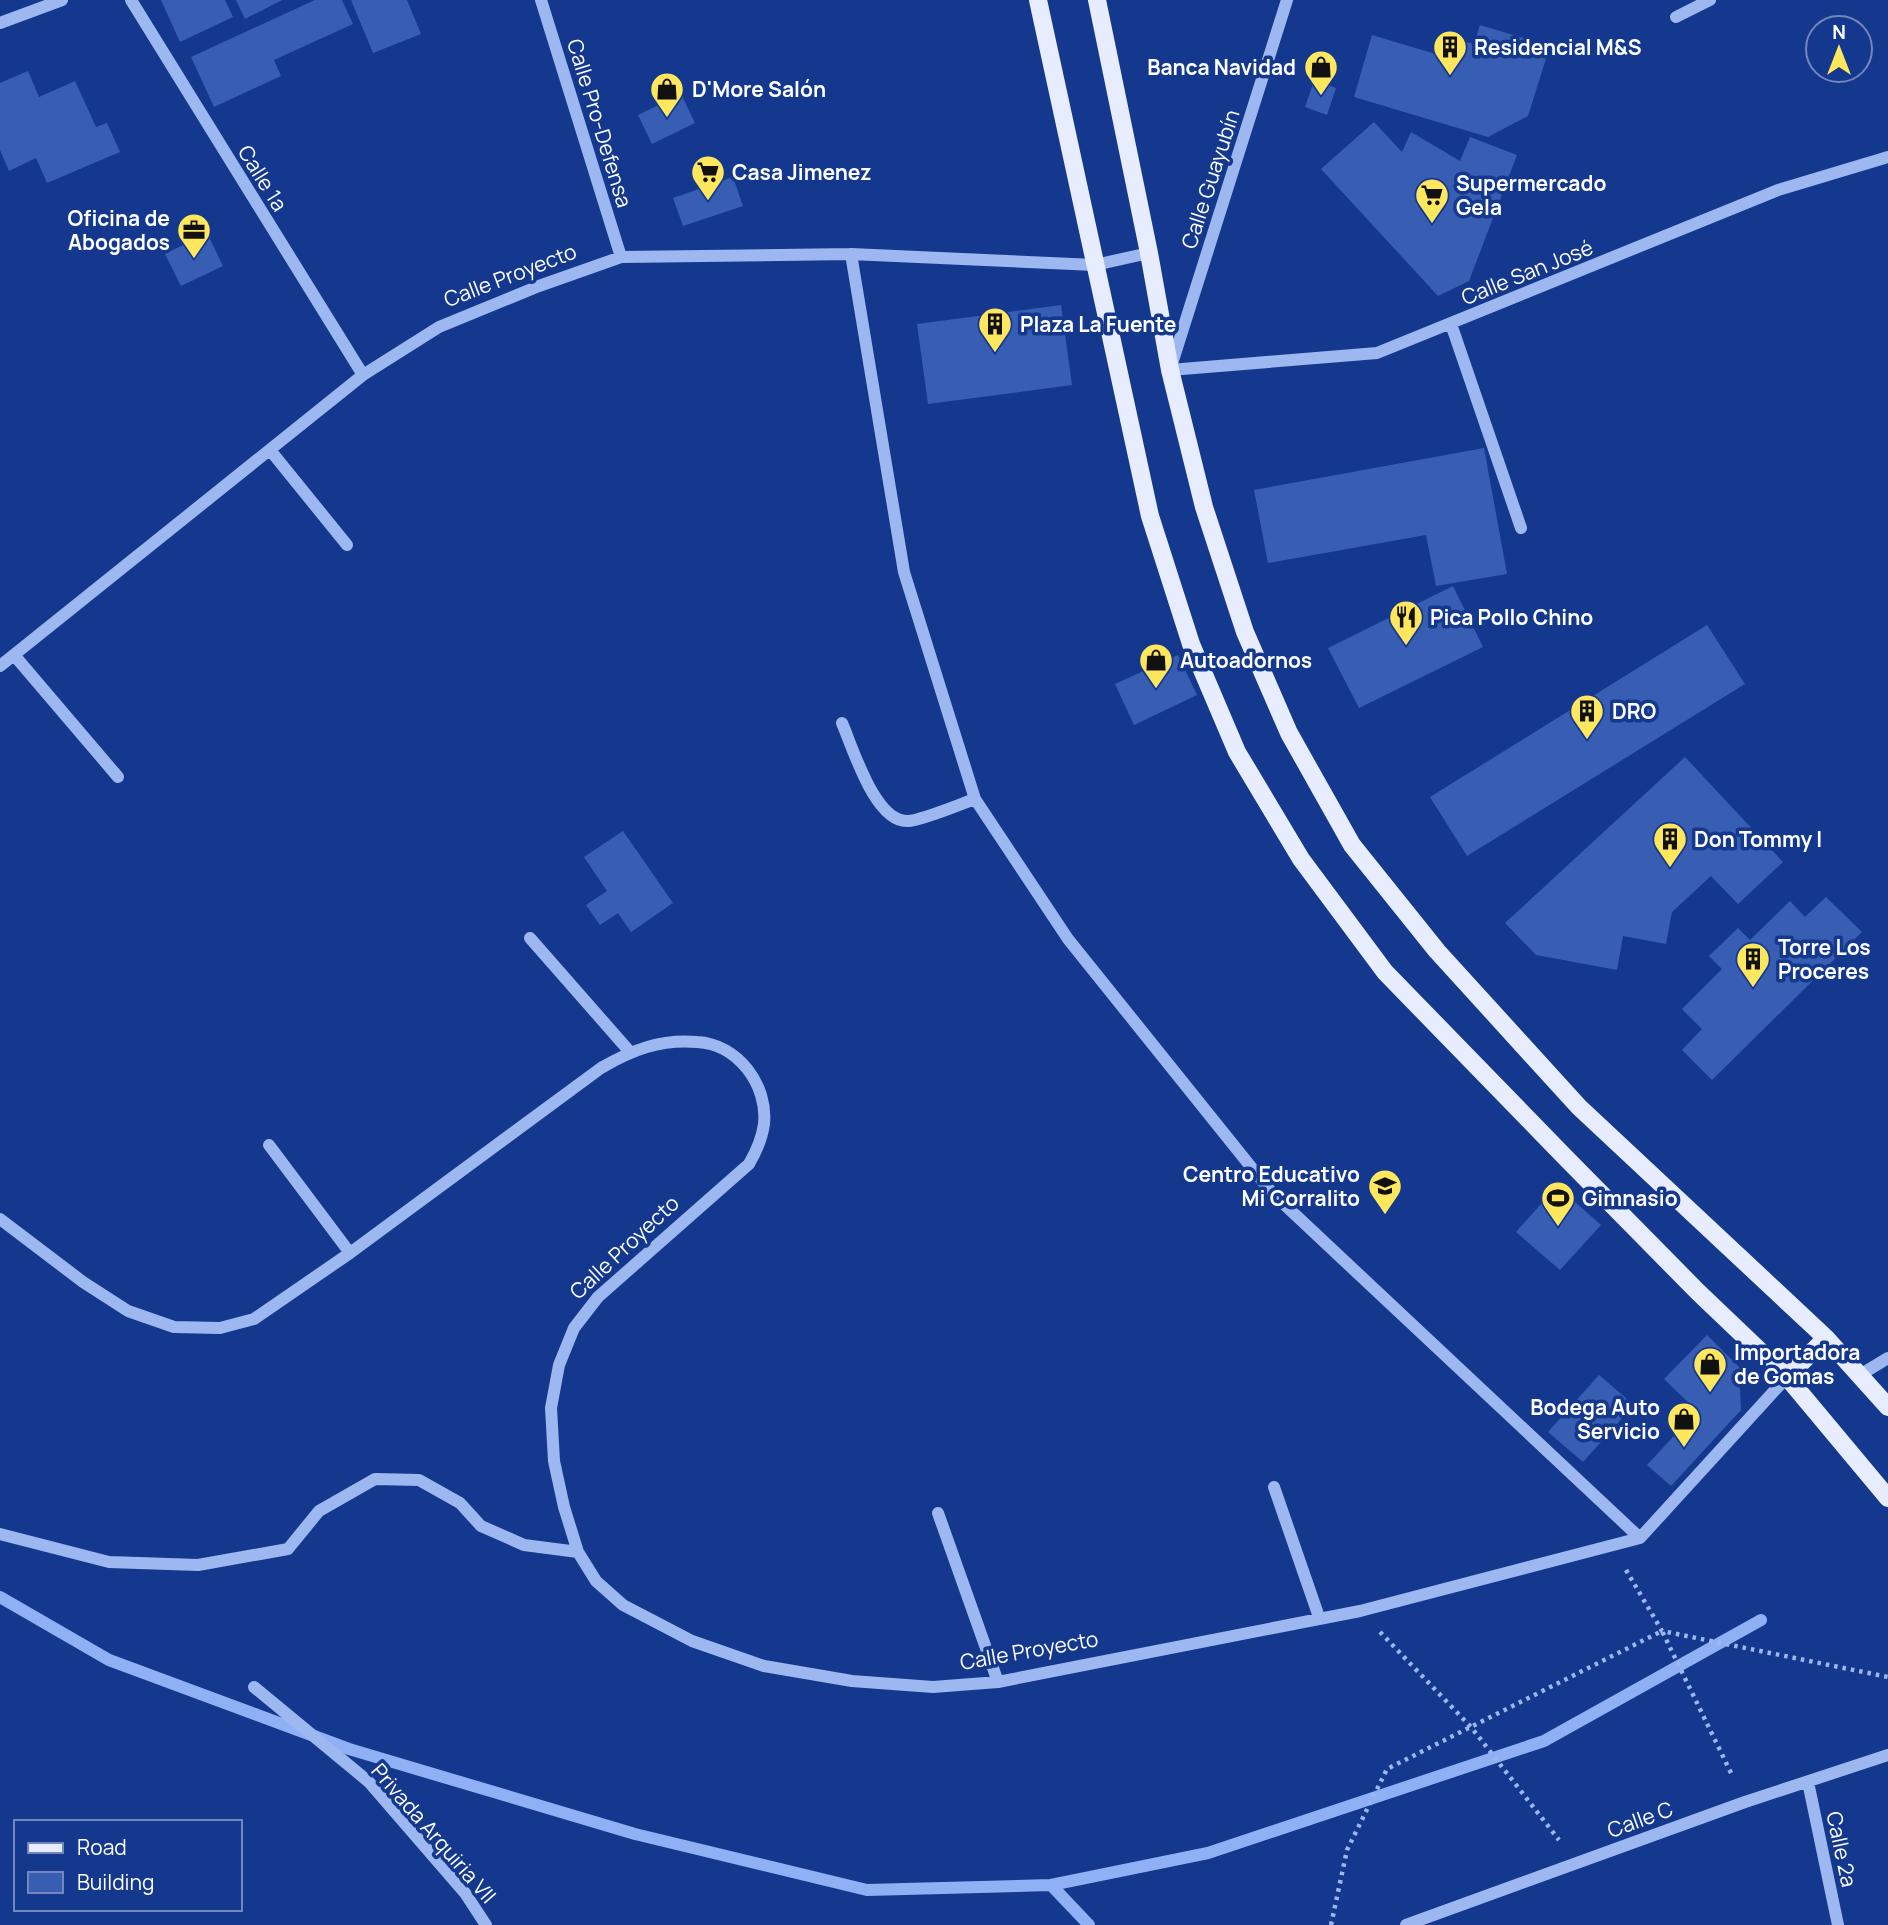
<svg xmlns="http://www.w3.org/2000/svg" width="1888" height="1925" viewBox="0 0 1888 1925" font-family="Manrope,sans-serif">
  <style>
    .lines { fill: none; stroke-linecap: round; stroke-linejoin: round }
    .stream { stroke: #8fb0f4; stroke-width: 12 }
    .building { fill: #385eb4 }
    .path { stroke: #9db7f0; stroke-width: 4.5; stroke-dasharray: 3.5 5; stroke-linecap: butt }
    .minor { stroke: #9db7f0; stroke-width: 12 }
    .major { stroke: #e7edff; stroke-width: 18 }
    .labels { text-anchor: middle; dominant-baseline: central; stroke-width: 7; stroke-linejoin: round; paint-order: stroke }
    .poi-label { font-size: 21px; font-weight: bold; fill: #fff; stroke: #14388d; text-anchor: start }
    .street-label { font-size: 21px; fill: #fff; stroke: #14388d }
  </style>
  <rect width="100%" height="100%" fill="#14388d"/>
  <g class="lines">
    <path class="stream" d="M0 1597 109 1660 349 1749 635 1834 867 1890 1051 1885 1208 1853 1544 1741 1761 1620
      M1051 1885 1089 1925"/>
  </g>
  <path class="building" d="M161 0H225L233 17 180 42Z
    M236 0H282L245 19Z
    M315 0H342L353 24 274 60 281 76 214 107 191 57Z
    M351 0H407L421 34 373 53Z
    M1480 25 1550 46 1528 116 1488 137 1354 97 1372 35 1449 58 1455 39 1474 44Z
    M28 71 39 97 75 81 96 127 107 123 120 152 47 183 36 158 9 171 0 150V83Z
    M1314 81 1336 88 1327 115 1305 107Z
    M681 94 695 123 652 144 638 115Z
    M1374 122 1402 152 1411 132 1460 161 1470 137 1517 155 1469 281 1438 296 1321 169Z
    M733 177 743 206 683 226 673 198Z
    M207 233 223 266 181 286 165 254Z
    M1061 305 1072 385 928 404 917 324Z
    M1484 448 1507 574 1436 586 1426 535 1268 563 1254 490Z
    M1453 586 1483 647 1359 708 1328 648Z
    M1707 625 1745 684 1467 856 1430 797Z
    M1178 655 1197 695 1134 725 1115 684Z
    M1685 757 1783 862 1738 904 1711 876 1672 912 1666 944 1623 936 1617 970 1536 955 1505 923Z
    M623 831 673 903 631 932 618 913 600 925 586 905 607 891 584 857Z
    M1826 897 1862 932 1712 1080 1682 1050 1702 1029 1682 1009 1722 969 1709 956 1738 928 1750 940 1790 901 1805 917Z
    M1557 1186 1601 1225 1560 1270 1516 1232Z
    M1707 1335 1739 1367 1741 1410 1671 1486 1647 1465 1697 1411 1664 1379Z
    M1599 1375 1634 1405 1583 1462 1548 1432Z"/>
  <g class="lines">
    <path class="path" d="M1626 1570 1662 1631 1888 1677
      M1380 1632 1471 1727 1559 1840
      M1331 1925 1347 1850 1387 1769 1662 1631 1733 1777"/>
    <path class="minor" d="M131 0 363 375
      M541 0 621 257
      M1287 0 1170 370 1377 353 1778 190 1888 157
      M1676 17 1710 0
      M0 23 62 0
      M851 254 904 572 975 799 1068 939 1272 1193 1640 1538
      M1451 324 1521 528
      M270 450 347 545
      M14 655 118 777
      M0 666 363 375 439 327 539 286 621 257 851 254 1095 265 1149 253
      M842 723C853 748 875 823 908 821 923 820 960 804 975 799
      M530 938 630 1052
      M269 1145 350 1253
      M0 1219 83 1282 128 1311 174 1327 220 1328 254 1319 350 1253 601 1068C632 1050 660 1039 697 1042 738 1044 768 1085 764 1124 762 1139 756 1152 749 1164L598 1297 574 1328 559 1365 551 1408 554 1461 564 1507 578 1552 596 1581 623 1605 692 1641 764 1666 852 1681 933 1687 998 1682 1360 1611 1640 1538 1787 1377
      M1860 1375 1888 1358
      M1274 1487 1319 1617
      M938 1513 998 1682
      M0 1534 109 1562 198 1565 288 1549 319 1511 375 1479 419 1480 460 1503 481 1526 524 1545 578 1552
      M254 1687 369 1782 465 1893 486 1925
      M1808 1782 1838 1925
      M1406 1925 1745 1802 1888 1755"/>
    <path class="major" d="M1038 0 1150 516 1191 644 1237 752 1301 859 1385 972 1563 1155 1698 1292 1787 1377 1888 1498
      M1097 0 1149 253 1170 370 1204 507 1245 632 1289 733 1352 845 1437 951 1579 1107 1826 1338 1888 1407
      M1787 1377 1826 1338"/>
  </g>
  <defs>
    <g id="building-pin" transform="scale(1.75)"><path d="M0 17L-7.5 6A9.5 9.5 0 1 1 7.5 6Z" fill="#ffe75d" stroke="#14388d"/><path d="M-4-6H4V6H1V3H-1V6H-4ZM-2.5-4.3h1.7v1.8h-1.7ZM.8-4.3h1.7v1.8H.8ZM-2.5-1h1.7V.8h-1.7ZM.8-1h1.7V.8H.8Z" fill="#111"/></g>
    <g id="shop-pin" transform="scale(1.75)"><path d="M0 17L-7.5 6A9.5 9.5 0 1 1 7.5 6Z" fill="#ffe75d" stroke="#14388d"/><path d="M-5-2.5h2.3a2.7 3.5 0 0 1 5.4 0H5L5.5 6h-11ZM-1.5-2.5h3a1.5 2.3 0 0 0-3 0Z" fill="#111"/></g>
    <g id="supermarket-pin" transform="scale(1.75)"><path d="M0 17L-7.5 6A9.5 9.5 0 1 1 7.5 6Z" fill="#ffe75d" stroke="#14388d"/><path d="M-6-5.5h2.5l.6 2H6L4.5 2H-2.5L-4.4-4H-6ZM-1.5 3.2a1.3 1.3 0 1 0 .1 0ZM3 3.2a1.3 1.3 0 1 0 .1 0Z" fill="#111"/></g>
    <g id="office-pin" transform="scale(1.75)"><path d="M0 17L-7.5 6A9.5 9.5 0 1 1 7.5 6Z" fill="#ffe75d" stroke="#14388d"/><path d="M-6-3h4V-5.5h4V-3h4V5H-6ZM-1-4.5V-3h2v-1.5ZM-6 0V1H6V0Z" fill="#111"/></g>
    <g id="restaurant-pin" transform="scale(1.75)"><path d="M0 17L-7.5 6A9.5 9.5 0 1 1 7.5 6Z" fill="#ffe75d" stroke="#14388d"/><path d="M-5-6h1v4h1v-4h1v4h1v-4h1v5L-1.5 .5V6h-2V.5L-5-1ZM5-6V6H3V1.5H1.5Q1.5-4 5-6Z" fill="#111"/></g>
    <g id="school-pin" transform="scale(1.75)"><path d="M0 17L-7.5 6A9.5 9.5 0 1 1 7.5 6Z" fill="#ffe75d" stroke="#14388d"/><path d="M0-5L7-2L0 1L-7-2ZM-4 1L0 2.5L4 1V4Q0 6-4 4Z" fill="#111"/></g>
    <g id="stadium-pin" transform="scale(1.75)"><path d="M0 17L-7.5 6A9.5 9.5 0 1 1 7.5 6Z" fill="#ffe75d" stroke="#14388d"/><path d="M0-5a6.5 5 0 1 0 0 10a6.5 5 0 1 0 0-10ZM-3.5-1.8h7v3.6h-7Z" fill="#111"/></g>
  </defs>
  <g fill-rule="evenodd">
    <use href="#building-pin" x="1450" y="47"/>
    <use href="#shop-pin" x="1321" y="67"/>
    <use href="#shop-pin" x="667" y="89"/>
    <use href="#supermarket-pin" x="708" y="172"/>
    <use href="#supermarket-pin" x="1432" y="195"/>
    <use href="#office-pin" x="194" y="230"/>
    <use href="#building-pin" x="995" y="324"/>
    <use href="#restaurant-pin" x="1406" y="617"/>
    <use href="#shop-pin" x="1156" y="660"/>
    <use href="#building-pin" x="1587" y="711"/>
    <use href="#building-pin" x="1670" y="839"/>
    <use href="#building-pin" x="1753" y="959"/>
    <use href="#school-pin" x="1385" y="1186"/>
    <use href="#stadium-pin" x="1558" y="1198"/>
    <use href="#shop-pin" x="1710" y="1364"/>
    <use href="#shop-pin" x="1684" y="1419"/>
  </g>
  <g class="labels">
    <g class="poi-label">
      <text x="1474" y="47">Residencial M&amp;S</text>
      <text x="1296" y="67" text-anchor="end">Banca Navidad</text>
      <text x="692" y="89">D'More Salón</text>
      <text x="732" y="172">Casa Jimenez</text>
      <text x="1456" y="183">Supermercado<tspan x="1456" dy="24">Gela</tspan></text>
      <text x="170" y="218" text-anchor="end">Oficina de<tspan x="170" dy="24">Abogados</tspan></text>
      <text x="1020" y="324">Plaza La Fuente</text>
      <text x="1430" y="617">Pica Pollo Chino</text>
      <text x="1180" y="660">Autoadornos</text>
      <text x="1612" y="711">DRO</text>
      <text x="1694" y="839">Don Tommy I</text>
      <text x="1778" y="947">Torre Los<tspan x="1778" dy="24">Proceres</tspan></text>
      <text x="1360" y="1174" text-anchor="end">Centro Educativo<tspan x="1360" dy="24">Mi Corralito</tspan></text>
      <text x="1582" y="1198">Gimnasio</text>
      <text x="1734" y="1352">Importadora<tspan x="1734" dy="24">de Gomas</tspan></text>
      <text x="1660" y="1407" text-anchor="end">Bodega Auto<tspan x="1660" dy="24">Servicio</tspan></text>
    </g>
    <g class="street-label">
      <text transform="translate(600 123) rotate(73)">Calle Pro-Defensa</text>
      <text transform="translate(263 178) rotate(58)">Calle 1a</text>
      <text transform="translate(1210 179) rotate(-72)">Calle Guayubín</text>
      <text transform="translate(1527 272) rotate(-22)">Calle San José</text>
      <text transform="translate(510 275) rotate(-21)">Calle Proyecto</text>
      <text transform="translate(624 1247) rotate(-43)">Calle Proyecto</text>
      <text transform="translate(1029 1650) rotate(-10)">Calle Proyecto</text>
      <text transform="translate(1640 1819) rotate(-20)">Calle C</text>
      <text transform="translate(434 1833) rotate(49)">Privada Arquiria VII</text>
      <text transform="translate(1842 1849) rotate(78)">Calle 2a</text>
    </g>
  </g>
  <rect x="14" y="1820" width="228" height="91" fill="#14388d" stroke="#7288bb" stroke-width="2"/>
  <rect x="28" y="1843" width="35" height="10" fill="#e7edff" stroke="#7288bb" stroke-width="2"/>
  <text x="77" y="1855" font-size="21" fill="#ffffff">Road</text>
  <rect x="28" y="1872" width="35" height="21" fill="#385eb4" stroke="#7288bb" stroke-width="2"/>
  <text x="77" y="1890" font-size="21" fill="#ffffff">Building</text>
  <g transform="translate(1839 49)"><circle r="33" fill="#14388d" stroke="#7288bb" stroke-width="2"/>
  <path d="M0-5L12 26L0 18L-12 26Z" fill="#ffe75d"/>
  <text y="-10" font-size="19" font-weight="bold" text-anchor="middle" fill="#ffffff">N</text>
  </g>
</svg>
